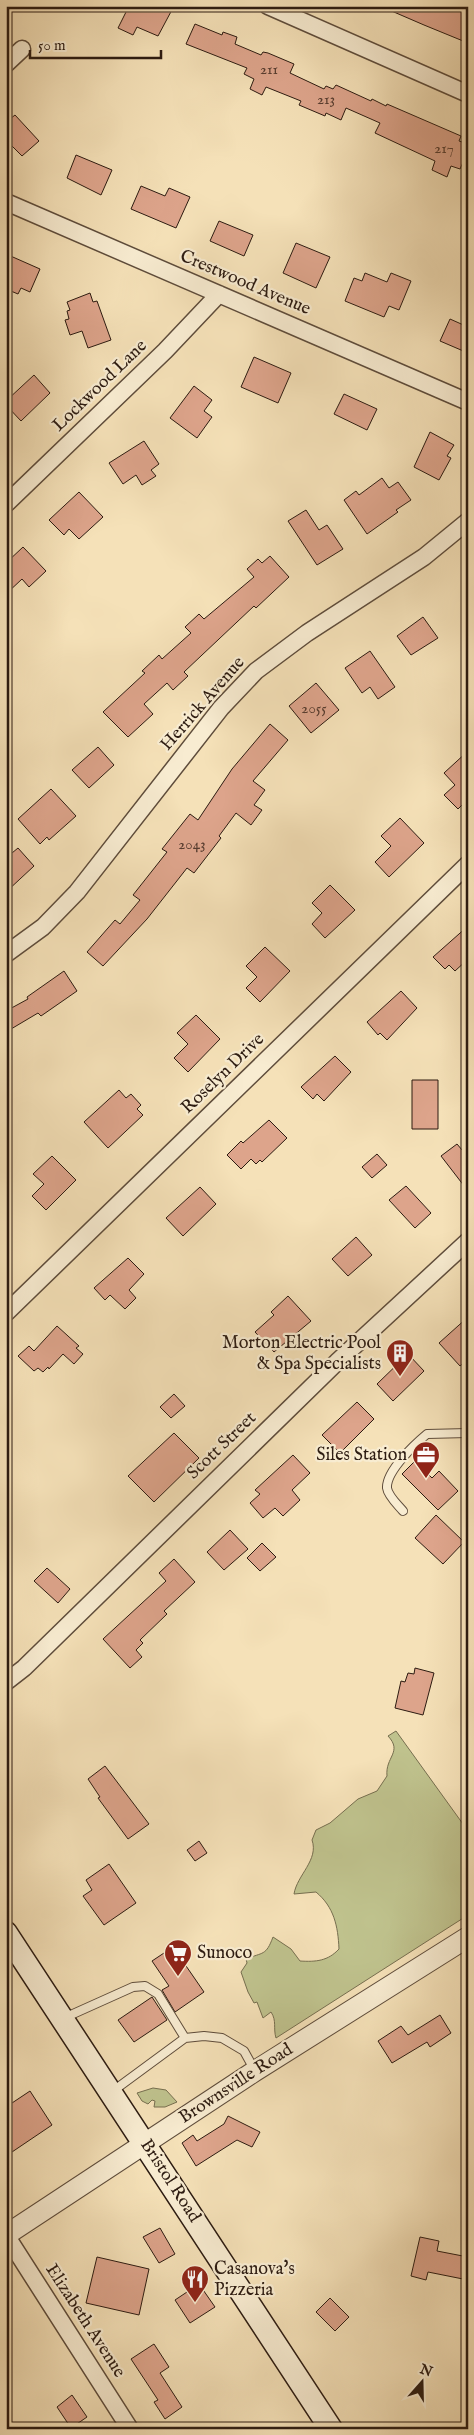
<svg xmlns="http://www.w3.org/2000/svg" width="474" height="2435" viewBox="0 0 474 2435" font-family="'IM FELL English',serif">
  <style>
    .green { fill: #bfc28d; stroke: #766e4f }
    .building { fill: #dda48b; stroke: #2c1b11 }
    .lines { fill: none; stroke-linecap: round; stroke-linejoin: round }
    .service-casing { stroke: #5e4c3b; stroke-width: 10 }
    .minor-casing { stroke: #5e4c3b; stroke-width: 19 }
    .tertiary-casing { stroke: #5e4c3b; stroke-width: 22 }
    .secondary-casing { stroke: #2c1b11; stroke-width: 25 }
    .service { stroke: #f8ecd1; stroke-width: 8 }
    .minor { stroke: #f8ecd1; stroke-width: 16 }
    .tertiary { stroke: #f8ecd1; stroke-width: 20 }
    .secondary { stroke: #f8ecd1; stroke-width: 22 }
    .labels { text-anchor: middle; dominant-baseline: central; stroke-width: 4.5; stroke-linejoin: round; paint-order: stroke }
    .number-label { font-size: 15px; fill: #583d30 }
    .street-label { font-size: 18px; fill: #2c1b11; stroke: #f8ecd1 }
    .poi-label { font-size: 18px; fill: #2c1b11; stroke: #f8ecd1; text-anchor: end }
  </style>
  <rect width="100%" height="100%" fill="#f5e1b8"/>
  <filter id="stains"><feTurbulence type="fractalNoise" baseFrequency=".004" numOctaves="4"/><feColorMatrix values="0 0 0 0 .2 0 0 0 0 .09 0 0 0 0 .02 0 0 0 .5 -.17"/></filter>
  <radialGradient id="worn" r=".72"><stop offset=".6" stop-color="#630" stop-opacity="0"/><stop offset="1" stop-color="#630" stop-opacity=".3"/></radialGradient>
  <path class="green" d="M396 1731 468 1831V1915L276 2038C273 2028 277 2021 271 2012L263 2018 257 2002 254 2003 248 1992 241 1972 247 1963 246 1959C263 1952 266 1956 273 1937L291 1949 300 1961C316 1962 328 1961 339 1949 338 1926 334 1907 316 1892L294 1894C297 1875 319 1860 312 1840L316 1830 330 1823 358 1799 377 1791 387 1776C385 1757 403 1752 388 1736Z
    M153 2088 166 2090 177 2102 165 2107H154L155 2101 152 2100 148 2104 142 2101 137 2093Z"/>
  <path class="building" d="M129 6H174L158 36 137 27 133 35 118 28Z
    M380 6H468V43L424 25Z
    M195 24 222 35 223 32 237 37 235 44 261 55 263 52 268 53 294 64 290 73 324 89 326 86 333 89 336 85 371 101 372 99 386 106 387 104 461 136 459 141 468 144V151L460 169 451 166 447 177 432 170 435 161 375 133 380 123 346 108 341 120 326 113 325 116 299 105 301 101 266 87 262 95 250 89 254 79 244 74 247 68 186 44Z
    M15 115 39 141 22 156 6 140V122Z
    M76 155 112 170 101 195 67 178Z
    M141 186 165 196 169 188 190 197 176 228 131 209Z
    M219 221 253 235 244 256 210 241Z
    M296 243 330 257 316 288 283 273Z
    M6 254 40 269 30 292 21 288 18 294 6 289Z
    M365 273 387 282 391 273 411 281 399 310 389 306 384 317 345 301 354 278 362 281Z
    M90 293 93 302 97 301 111 340 88 348 82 331 70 335 65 320 69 319 67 311 70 310 67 302Z
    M450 319 468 327V353L440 341Z
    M254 357 291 373 278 403 241 387Z
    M34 375 50 393 21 421 6 405V401Z
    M194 386 212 400 204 411 212 417 197 438 170 418Z
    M344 394 377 409 367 430 334 414Z
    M430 432 454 445 447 456 451 458 439 480 414 467Z
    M144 441 159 464 151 470 156 476 142 485 136 475 123 484 109 463Z
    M382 478 389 488 398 482 411 500 396 510 398 512 367 534 344 500 356 491 359 495Z
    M79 492 103 517 79 539 69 529 64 535 49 520Z
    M306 510 319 530 327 525 343 549 317 565 288 521Z
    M23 547 46 571 29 587 22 579 6 594V563Z
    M270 556 289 577 256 608 254 606 184 672 188 676 173 690 167 683 144 704 153 714 128 737 103 712 145 673 142 671 159 655 162 659 191 633 185 627 199 614 204 619 254 577 247 569 258 559 262 563Z
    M423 617 438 638 411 655 397 636Z
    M370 651 395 687 378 699 370 687 362 693 345 668Z
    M316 683 339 710 311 733 289 706Z
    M270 724 288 740 253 781 265 790 254 805 262 810 251 825 236 813 219 836 221 838 194 873 187 868 147 919 103 966 87 952 115 920 120 924 140 900 133 895 167 852 162 849 190 814 198 820 232 769Z
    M98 747 114 765 89 788 72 770Z
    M468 751V799L458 809 444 795 455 785 444 773Z
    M51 789 76 816 49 840 47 837 40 844 18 819Z
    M400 818 424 843 389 877 375 862 391 846 381 836Z
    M18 848 34 866 6 892V858Z
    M330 885 355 910 325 938 312 924 322 913 312 903Z
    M468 926V959L455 971 449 965 445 969 433 957Z
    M265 947 290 971 260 1002 246 988 257 977 246 966Z
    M64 971 77 991 41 1016 38 1013 6 1032V1011L28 999 27 997Z
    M401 991 417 1008 387 1040 380 1033 378 1035 367 1022Z
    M196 1015 220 1039 188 1072 174 1058 188 1044 177 1033Z
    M335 1056 351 1072 324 1101 317 1094 313 1099 301 1087Z
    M412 1080H438V1129H412Z
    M119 1090 126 1098 131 1094 141 1105 137 1109 143 1115 108 1148 84 1122Z
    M269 1120 287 1138 262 1162 260 1160 256 1164 251 1159 241 1169 227 1155 241 1141 243 1143Z
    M457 1144 468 1157V1191L441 1156Z
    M377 1154 387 1165 372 1178 362 1167Z
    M52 1156 76 1180 46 1210 32 1196 44 1184 33 1174Z
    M406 1186 431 1213 415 1228 389 1200Z
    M200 1187 216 1204 183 1236 166 1218Z
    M356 1237 372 1255 348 1276 332 1259Z
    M128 1258 144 1274 129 1290 136 1298 125 1309 110 1295 105 1300 94 1288Z
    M288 1296 311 1321 274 1352 255 1332 274 1315 271 1312Z
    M468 1317V1359L460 1366 439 1343Z
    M57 1326 79 1346 76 1348 83 1354 74 1364 63 1354 49 1369 48 1367 43 1372 38 1368 34 1371 18 1356 29 1346 34 1351Z
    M408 1354 424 1371 393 1401 377 1384Z
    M174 1394 185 1406 171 1418 160 1407Z
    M357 1402 374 1419 340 1453 322 1435Z
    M174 1433 199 1458 154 1502 128 1476Z
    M293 1455 310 1473 292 1490 300 1500 283 1516 275 1508 263 1518 250 1503 260 1494 255 1490Z
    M415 1461 432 1478 439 1471 458 1491 438 1510 402 1474Z
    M436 1515 464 1542 443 1564 415 1538Z
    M230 1530 248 1549 224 1570 207 1552Z
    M262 1543 276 1557 260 1571 247 1558Z
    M174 1559 195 1582 164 1611 167 1614 140 1640 143 1643 136 1650 142 1657 130 1668 103 1639 166 1581 159 1573Z
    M47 1568 70 1589 58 1603 34 1581Z
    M415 1668 434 1673 423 1715 395 1708 401 1681 405 1682 408 1673 414 1674Z
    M105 1766 149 1824 128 1839 98 1798 100 1797 88 1779Z
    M199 1841 207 1853 195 1861 187 1850Z
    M109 1864 136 1903 104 1925 83 1896 92 1890 86 1880Z
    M173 1947 204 1992 175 2012 162 1990 169 1986 152 1961Z
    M152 1997 167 2020 134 2042 118 2020Z
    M440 2015 451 2033 430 2047 427 2042 392 2063 378 2041 401 2026 408 2035Z
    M30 2091 52 2125 12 2152 6 2142V2107Z
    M228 2116 260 2132 252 2147 237 2140 196 2166 182 2143 193 2135 197 2141 224 2124Z
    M160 2228 175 2254 159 2263 143 2237Z
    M420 2237 439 2241 437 2251 468 2257V2280L428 2272 426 2280 411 2276Z
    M97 2257 149 2269 139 2315 86 2303Z
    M199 2284 215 2307 190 2323 175 2300Z
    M330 2298 349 2317 335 2331 316 2312Z
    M154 2344 169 2367 160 2373 182 2407 165 2419 154 2402 158 2400 131 2359Z
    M72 2395 87 2417 71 2428 57 2407Z"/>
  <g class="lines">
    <g class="service-casing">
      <path id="service" d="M403 1511C398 1505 388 1496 387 1488 386 1471 415 1444 427 1434L468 1433
        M64 2018 133 1987 145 1986 158 1994 185 2038
        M113 2091 185 2038 204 2036 222 2038 244 2051 254 2069"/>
    </g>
    <g class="minor-casing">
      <path id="minor" d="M268 6 468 94
        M6 64 22 49
        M6 202 468 402
        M6 504 165 351 219 294
        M6 954 43 927 77 892 221 708 256 671 307 633 424 557 468 521
        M6 1313 468 864
        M6 1682 24 1668 337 1362 468 1241
        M6 2235 130 2429"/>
    </g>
    <g class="tertiary-casing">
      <path id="tertiary" d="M6 2235 255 2071 468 1937"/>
    </g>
    <g class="secondary-casing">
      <path id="secondary" d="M6 1933 331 2429"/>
    </g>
    <use href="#service" class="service"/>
    <use href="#minor" class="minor"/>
    <use href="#tertiary" class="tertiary"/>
    <use href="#secondary" class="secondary"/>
  </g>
  <defs>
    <g id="building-pin" transform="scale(1.4375)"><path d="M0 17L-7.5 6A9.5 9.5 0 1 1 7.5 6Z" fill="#8f2418" stroke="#f8ecd1"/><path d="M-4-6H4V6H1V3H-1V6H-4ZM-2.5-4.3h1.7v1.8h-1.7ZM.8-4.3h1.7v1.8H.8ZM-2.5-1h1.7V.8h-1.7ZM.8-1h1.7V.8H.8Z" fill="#fff"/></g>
    <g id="office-pin" transform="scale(1.4375)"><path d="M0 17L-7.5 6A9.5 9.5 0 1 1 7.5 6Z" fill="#8f2418" stroke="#f8ecd1"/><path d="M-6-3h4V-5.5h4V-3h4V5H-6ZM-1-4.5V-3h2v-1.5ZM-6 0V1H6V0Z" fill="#fff"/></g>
    <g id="supermarket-pin" transform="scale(1.4375)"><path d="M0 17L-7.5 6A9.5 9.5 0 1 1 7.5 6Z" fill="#8f2418" stroke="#f8ecd1"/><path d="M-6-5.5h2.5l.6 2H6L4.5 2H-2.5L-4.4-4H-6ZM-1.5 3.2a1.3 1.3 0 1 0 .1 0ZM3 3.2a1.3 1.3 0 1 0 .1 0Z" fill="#fff"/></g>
    <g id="restaurant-pin" transform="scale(1.4375)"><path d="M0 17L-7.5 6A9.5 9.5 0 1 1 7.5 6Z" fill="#8f2418" stroke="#f8ecd1"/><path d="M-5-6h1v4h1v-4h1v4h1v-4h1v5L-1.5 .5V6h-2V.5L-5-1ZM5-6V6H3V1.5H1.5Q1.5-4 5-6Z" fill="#fff"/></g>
  </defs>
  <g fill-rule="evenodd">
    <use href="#building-pin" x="400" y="1353"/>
    <use href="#office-pin" x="426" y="1455"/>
    <use href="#supermarket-pin" x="178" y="1953"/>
    <use href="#restaurant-pin" x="195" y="2279"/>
  </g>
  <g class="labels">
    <g class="number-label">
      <text x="269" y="69">211</text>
      <text x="326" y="99">213</text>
      <text x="444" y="148">217</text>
      <text x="314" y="708">2055</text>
      <text x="192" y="844">2043</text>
    </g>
    <g class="street-label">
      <text transform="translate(245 283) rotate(23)">Crestwood Avenue</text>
      <text transform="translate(100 386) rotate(-44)">Lockwood Lane</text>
      <text transform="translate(203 704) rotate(-49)">Herrick Avenue</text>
      <text transform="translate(223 1074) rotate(-44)">Roselyn Drive</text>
      <text transform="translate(222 1446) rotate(-44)">Scott Street</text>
      <text transform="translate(236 2084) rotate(-33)">Brownsville Road</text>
      <text transform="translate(170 2181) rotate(57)">Bristol Road</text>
      <text transform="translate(85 2321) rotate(57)">Elizabeth Avenue</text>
    </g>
    <g class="poi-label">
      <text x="381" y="1343">Morton Electric Pool<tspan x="381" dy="21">&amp; Spa Specialists</tspan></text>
      <text x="407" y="1455">Siles Station</text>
      <text x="197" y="1953" text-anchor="start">Sunoco</text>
      <text x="214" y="2269" text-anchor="start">Casanova's<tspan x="214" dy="21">Pizzeria</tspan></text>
    </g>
  </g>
  <rect width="474" height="2435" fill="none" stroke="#f5e1b8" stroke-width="25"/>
  <rect x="8" y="8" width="459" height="2420" fill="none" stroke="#2c1b11" stroke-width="2.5"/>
  <rect x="12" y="12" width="449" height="2410" fill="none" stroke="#2c1b11"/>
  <g transform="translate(422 2382) rotate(20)" stroke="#f8ecd1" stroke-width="4" paint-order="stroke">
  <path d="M0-4L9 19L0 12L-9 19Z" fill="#2c1b11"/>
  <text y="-8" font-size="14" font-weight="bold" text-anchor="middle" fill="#2c1b11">N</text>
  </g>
  <path d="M30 50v8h131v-8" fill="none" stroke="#2c1b11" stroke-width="2.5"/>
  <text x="38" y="50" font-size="15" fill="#2c1b11" stroke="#f8ecd1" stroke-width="4" paint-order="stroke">50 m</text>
  <rect width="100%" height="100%" filter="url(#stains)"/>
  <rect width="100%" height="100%" fill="url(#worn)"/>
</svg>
